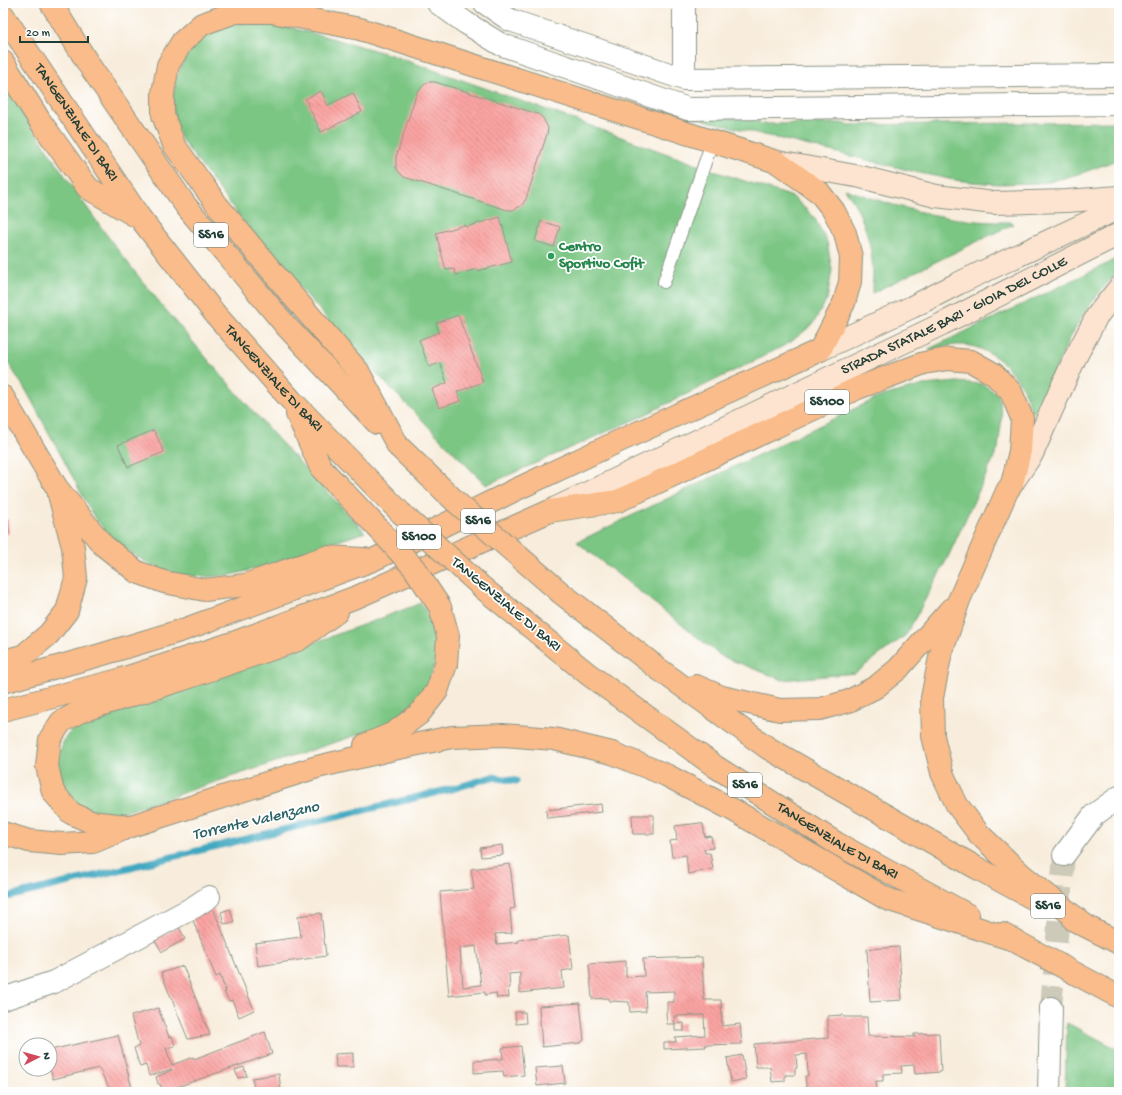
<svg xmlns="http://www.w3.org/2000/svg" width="1122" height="1095" viewBox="0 0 1122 1095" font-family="'Gochi Hand',sans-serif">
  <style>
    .grass { fill: #7bc684; stroke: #4d825c }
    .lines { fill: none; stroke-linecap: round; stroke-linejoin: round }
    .stream { stroke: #40a8c0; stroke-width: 7 }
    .building { fill: url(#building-back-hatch); fill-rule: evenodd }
    .minor-tunnel { stroke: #cdcaba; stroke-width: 22; stroke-dasharray: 22 11; stroke-linecap: butt }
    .service-casing { stroke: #8c9588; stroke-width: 14 }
    .minor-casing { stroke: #8c9588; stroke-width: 24 }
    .secondary-casing { stroke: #8c9588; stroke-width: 24 }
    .trunk-casing { stroke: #8c9588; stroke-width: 24 }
    .service { stroke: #fff; stroke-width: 12 }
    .minor { stroke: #fff; stroke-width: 22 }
    .secondary { stroke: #fde4d0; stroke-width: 22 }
    .trunk { stroke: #f9bc8a; stroke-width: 22 }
    .trunk-bridge-casing { stroke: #8c9588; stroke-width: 24; stroke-linecap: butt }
    .trunk-bridge { stroke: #f9bc8a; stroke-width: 22 }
    .leisure-dot { fill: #2e9e5b; stroke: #fff; stroke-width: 1.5 }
    .labels { text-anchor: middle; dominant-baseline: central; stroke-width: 3.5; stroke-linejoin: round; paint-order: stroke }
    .shield { fill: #fff; stroke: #627771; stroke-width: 1 }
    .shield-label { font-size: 14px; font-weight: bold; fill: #1f3d34 }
    .street-label { font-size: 15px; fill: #1f3d34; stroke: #fff }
    .leisure-label { font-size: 15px; font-weight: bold; fill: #27864d; stroke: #fff; text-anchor: start }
    .water-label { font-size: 16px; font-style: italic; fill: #2b6265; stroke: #fff }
  </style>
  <defs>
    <pattern id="building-back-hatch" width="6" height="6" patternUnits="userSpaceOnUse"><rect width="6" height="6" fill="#fba4a3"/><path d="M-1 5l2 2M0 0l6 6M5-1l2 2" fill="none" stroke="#cb8786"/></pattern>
  </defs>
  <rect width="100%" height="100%" fill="#fff"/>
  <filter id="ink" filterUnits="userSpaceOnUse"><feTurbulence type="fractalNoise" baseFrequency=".025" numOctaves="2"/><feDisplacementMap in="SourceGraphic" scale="8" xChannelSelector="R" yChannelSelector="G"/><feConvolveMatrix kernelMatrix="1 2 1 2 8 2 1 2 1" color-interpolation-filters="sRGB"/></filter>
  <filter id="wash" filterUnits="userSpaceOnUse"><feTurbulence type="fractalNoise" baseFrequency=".012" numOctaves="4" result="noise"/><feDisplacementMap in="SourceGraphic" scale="16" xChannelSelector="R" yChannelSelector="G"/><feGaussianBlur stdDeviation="0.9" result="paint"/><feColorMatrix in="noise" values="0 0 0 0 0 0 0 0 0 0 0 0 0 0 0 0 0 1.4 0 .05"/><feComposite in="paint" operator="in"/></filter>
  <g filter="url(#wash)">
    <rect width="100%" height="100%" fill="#f8eddc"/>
    <path class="grass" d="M239 23H271L324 36 388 54 547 110 717 172 793 197 814 217 827 242 832 270 827 299 813 324 791 342 756 360 638 418 486 485 367 364 253 234 181 139C179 133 176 127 175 121 169 89 179 57 205 37 215 29 228 26 239 23Z
      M3 81C44 146 87 211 135 272 170 316 207 359 244 401 283 446 324 488 365 532L255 569 231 575 206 577 180 575 156 568 131 553 110 537 93 515 27 392 3 355Z
      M691 117 759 119V124L842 123 849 125 1116 122 1119 123V159L1082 173 1049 182 1036 183 997 184 973 182 954 180 920 173Z
      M845 189C866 196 887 204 909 209 943 218 977 223 1012 222L1013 224 872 293C876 257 867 219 845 189Z
      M1119 258V270C1107 283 1096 296 1086 311 1065 342 1052 378 1038 412L1031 411C1024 377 992 342 955 345 946 346 938 349 930 351L929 349Z
      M957 382 982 384 998 394 1002 416 998 449 947 559 906 635 855 673 783 680 721 656 577 542 879 397 924 385Z
      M421 603C428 615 434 626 436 640 440 671 419 704 394 720 388 724 381 726 375 729L131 810C126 811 121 813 116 814 107 815 91 812 83 808 75 804 70 797 66 790 56 772 56 745 72 730 76 726 80 723 84 720 197 683 310 646 421 603Z
      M1067 1023 1119 1050V1092H1065Z"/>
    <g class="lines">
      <path class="stream" d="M3 897 12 896 455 788 492 777 516 781"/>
    </g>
    <g id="blocks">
      <path class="building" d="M428 82H435L538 114 543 118 548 128 547 134 526 199 523 204 519 207 513 210H507L404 177 399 172 396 168V157L417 92 424 85Z
        M321 91 328 105 353 93 362 112 321 132 305 99Z
        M500 217 512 262 477 271V269L456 275 454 269 446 270 436 233 465 225 466 227Z
        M541 221 560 227 554 247 535 241Z
        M458 315 483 382 457 392 461 401 439 408 432 389 447 383 440 363 429 367 419 340 439 332 436 323Z
        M154 430 164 452 128 467 118 445Z
        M3 519H8L9 534 3 535Z
        M601 804 602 812 547 818 546 810Z
        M632 815H654V834H633Z
        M700 823 701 824H703L705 837 711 836 713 848 704 849 705 853H710L713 869 688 874 686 855 672 857 670 841 677 840 675 826Z
        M502 845 503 855 481 857 480 848Z
        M510 864 515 908 510 909 512 933 495 934 497 944 519 942 518 940 569 935 573 969 562 971 564 988 520 993V973L509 974 510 988H508L509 997 497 998 496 993 485 995V992L449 996 440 892 474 889 471 869ZM476 946 481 985 463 987 460 948Z
        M213 908 254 1010 239 1017 232 1000 229 1001 224 992H226L220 975 216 977 192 918Z
        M230 909 234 922 224 924 221 912Z
        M321 913 326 956 258 966 255 943 301 937 298 916Z
        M179 927 185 939 162 952 154 939Z
        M899 947 902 1000 870 1002 867 949Z
        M702 957 704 1000H721L722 1026 740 1024 742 1044 705 1045 706 1047 664 1049V1042H676L675 1037 705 1035 704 1015 674 1016 675 1024 684 1023V1031H675V1024H667L666 1012H667V1002H674V991L645 992 646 1011 630 1012 629 1002 609 1001V998L592 999 589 964 626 961V977L644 976 643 959Z
        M183 966 210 1035 188 1039 161 973Z
        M580 1003 584 1040 580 1043 542 1047 539 1006Z
        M158 1008 169 1037 172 1036 175 1046 166 1048 172 1065 193 1057 194 1059 265 1032 272 1054 177 1087 180 1092H163L160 1084H158L156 1077 172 1070V1069L149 1076 146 1065 140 1067 134 1048 139 1046 131 1016Z
        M515 1012H525L526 1023 516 1024Z
        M843 1015 844 1017H867L868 1036 914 1037V1034L939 1033 941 1072 915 1074 914 1065 901 1066 902 1073 883 1074V1081H876L877 1092H807L805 1076H808L807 1054 796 1055 797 1068H795V1075H785V1081L772 1082 770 1067H756L754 1044 828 1038V1016Z
        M118 1035 133 1092H111L99 1068 53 1079 50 1069V1050Z
        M521 1046 524 1075 504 1077 503 1071 474 1073V1061L503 1059 502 1048Z
        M353 1053V1067H336L335 1054Z
        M742 1055 746 1079 731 1082 727 1058Z
        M563 1066 565 1083 537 1086 535 1068Z
        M244 1067 247 1076 238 1078 235 1070Z
        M279 1074 281 1092H255L252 1078Z"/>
    </g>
  </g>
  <g filter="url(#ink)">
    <use href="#blocks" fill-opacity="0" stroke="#8c9588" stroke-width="1"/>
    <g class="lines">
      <path class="minor-tunnel" d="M1051 1008 1064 855"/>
      <g class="service-casing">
        <path id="service" d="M664 282 712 142"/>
      </g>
      <g class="minor-casing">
        <path id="minor" d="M438 3 466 23 500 44 688 109 1119 104
          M485 3 510 20 684 79 1119 75
          M684 79V3
          M1064 855 1094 815 1119 797
          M3 999 54 982 194 907 209 897
          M1049 1092 1051 1008"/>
      </g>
      <g class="secondary-casing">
        <g id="secondary">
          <path d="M777 162 861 177 936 196 994 203 1067 201 1119 197"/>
          <path d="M820 350 912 307 959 283 1119 208"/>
          <path d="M1013 482 1032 454 1074 360 1097 316 1119 288"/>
          <path id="s1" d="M556 508 942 324 1119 234"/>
        </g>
      </g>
      <g class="trunk-casing">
        <g id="trunk">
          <path d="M51 3 89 65 186 206 287 327 377 423"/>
          <path id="s2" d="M3 15 140 218 216 315 291 400 401 513"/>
          <path d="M3 62 40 121 88 188 134 215"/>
          <path d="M3 397 57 488 103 545 137 572 164 582 205 590 245 585 326 557 364 559"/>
          <path d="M297 414 321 468 377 527"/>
          <path id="s3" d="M484 589 588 674 716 767 836 843 968 915"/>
          <path d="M561 593 660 670 768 748 977 868 1038 901"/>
          <path d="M3 661 23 656 49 634 67 611 76 578 73 547 59 495"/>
          <path d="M3 682 100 655 183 630 373 560 515 490 617 442 820 350 844 303 850 282 851 257 845 233 834 211 819 192 777 162 360 29 272 12H236L202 24 182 42 168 65 163 93V115L174 145 218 206 291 294 358 371 398 446"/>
          <path d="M696 686 722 697 780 710 820 709 849 701 876 687 898 669 951 609"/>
          <path d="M3 710 119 680 233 643 359 596 550 511 618 501 858 388 924 363 948 359 971 361 994 374 1011 392 1022 418 1020 451 1012 484 1007 491 959 600 940 657 932 698 933 736 942 773 957 805 979 834 1021 874 1086 926"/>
          <path d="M365 745 394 733 419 714 437 691 446 664 448 636 440 607"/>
          <path d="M128 826 91 822 71 813 53 792 47 766 50 739 61 722 81 711 181 680 298 640 337 612"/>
          <path d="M3 833 29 841 62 844 93 842 131 826 317 767 394 749 452 737 503 735 554 739 612 753 666 775 735 811 887 899 1014 940"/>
          <path d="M1074 920 1119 943"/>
          <path d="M1002 934 1119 997"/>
        </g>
      </g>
      <use href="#service" class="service"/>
      <use href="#minor" class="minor"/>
      <use href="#secondary" class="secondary"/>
      <use href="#trunk" class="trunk"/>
      <g class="trunk-bridge-casing">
        <path id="trunk-bridge" d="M398 446 456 502 561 593
          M401 513 484 589
          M377 527 414 568 440 607"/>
      </g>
      <use href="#trunk-bridge" class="trunk-bridge"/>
    </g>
  </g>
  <circle class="leisure-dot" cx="551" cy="256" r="4"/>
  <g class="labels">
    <g class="shield">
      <rect x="194" y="223" width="34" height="24" rx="3"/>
      <rect x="805" y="390" width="44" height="24" rx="3"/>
      <rect x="461" y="509" width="34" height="24" rx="3"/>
      <rect x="397" y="525" width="44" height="24" rx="3"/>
      <rect x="728" y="773" width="34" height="24" rx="3"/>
      <rect x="1031" y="894" width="34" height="24" rx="3"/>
    </g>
    <g class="shield-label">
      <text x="211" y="235">SS16</text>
      <text x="827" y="402">SS100</text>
      <text x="478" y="521">SS16</text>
      <text x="419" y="537">SS100</text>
      <text x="745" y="785">SS16</text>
      <text x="1048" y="906">SS16</text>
    </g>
    <g class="street-label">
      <text stroke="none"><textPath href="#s2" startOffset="130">TANGENZIALE DI BARI</textPath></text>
      <text stroke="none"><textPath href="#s1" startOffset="442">STRADA STATALE BARI - GIOIA DEL COLLE</textPath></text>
      <text stroke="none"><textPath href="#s2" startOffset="454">TANGENZIALE DI BARI</textPath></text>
      <text transform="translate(506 605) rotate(40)">TANGENZIALE DI BARI</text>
      <text stroke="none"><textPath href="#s3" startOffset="435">TANGENZIALE DI BARI</textPath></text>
    </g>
    <g class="leisure-label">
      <text x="559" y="247">Centro<tspan x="559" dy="17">Sportivo Cofit</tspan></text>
    </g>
    <g class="water-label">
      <text transform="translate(256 822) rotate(-13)">Torrente Valenzano</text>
    </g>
  </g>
  <rect width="1122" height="1095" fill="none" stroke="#fff" stroke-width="16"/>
  <g transform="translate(38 1057) rotate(84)"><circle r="19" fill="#ffffff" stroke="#a5b1ae"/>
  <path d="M0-3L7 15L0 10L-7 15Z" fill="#d1495b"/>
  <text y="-6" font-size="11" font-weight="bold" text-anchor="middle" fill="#1f3d34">N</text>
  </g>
  <path d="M20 36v6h68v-6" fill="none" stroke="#1f3d34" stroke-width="2"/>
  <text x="26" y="36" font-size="12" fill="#1f3d34" stroke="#ffffff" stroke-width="3" paint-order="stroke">20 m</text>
</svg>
